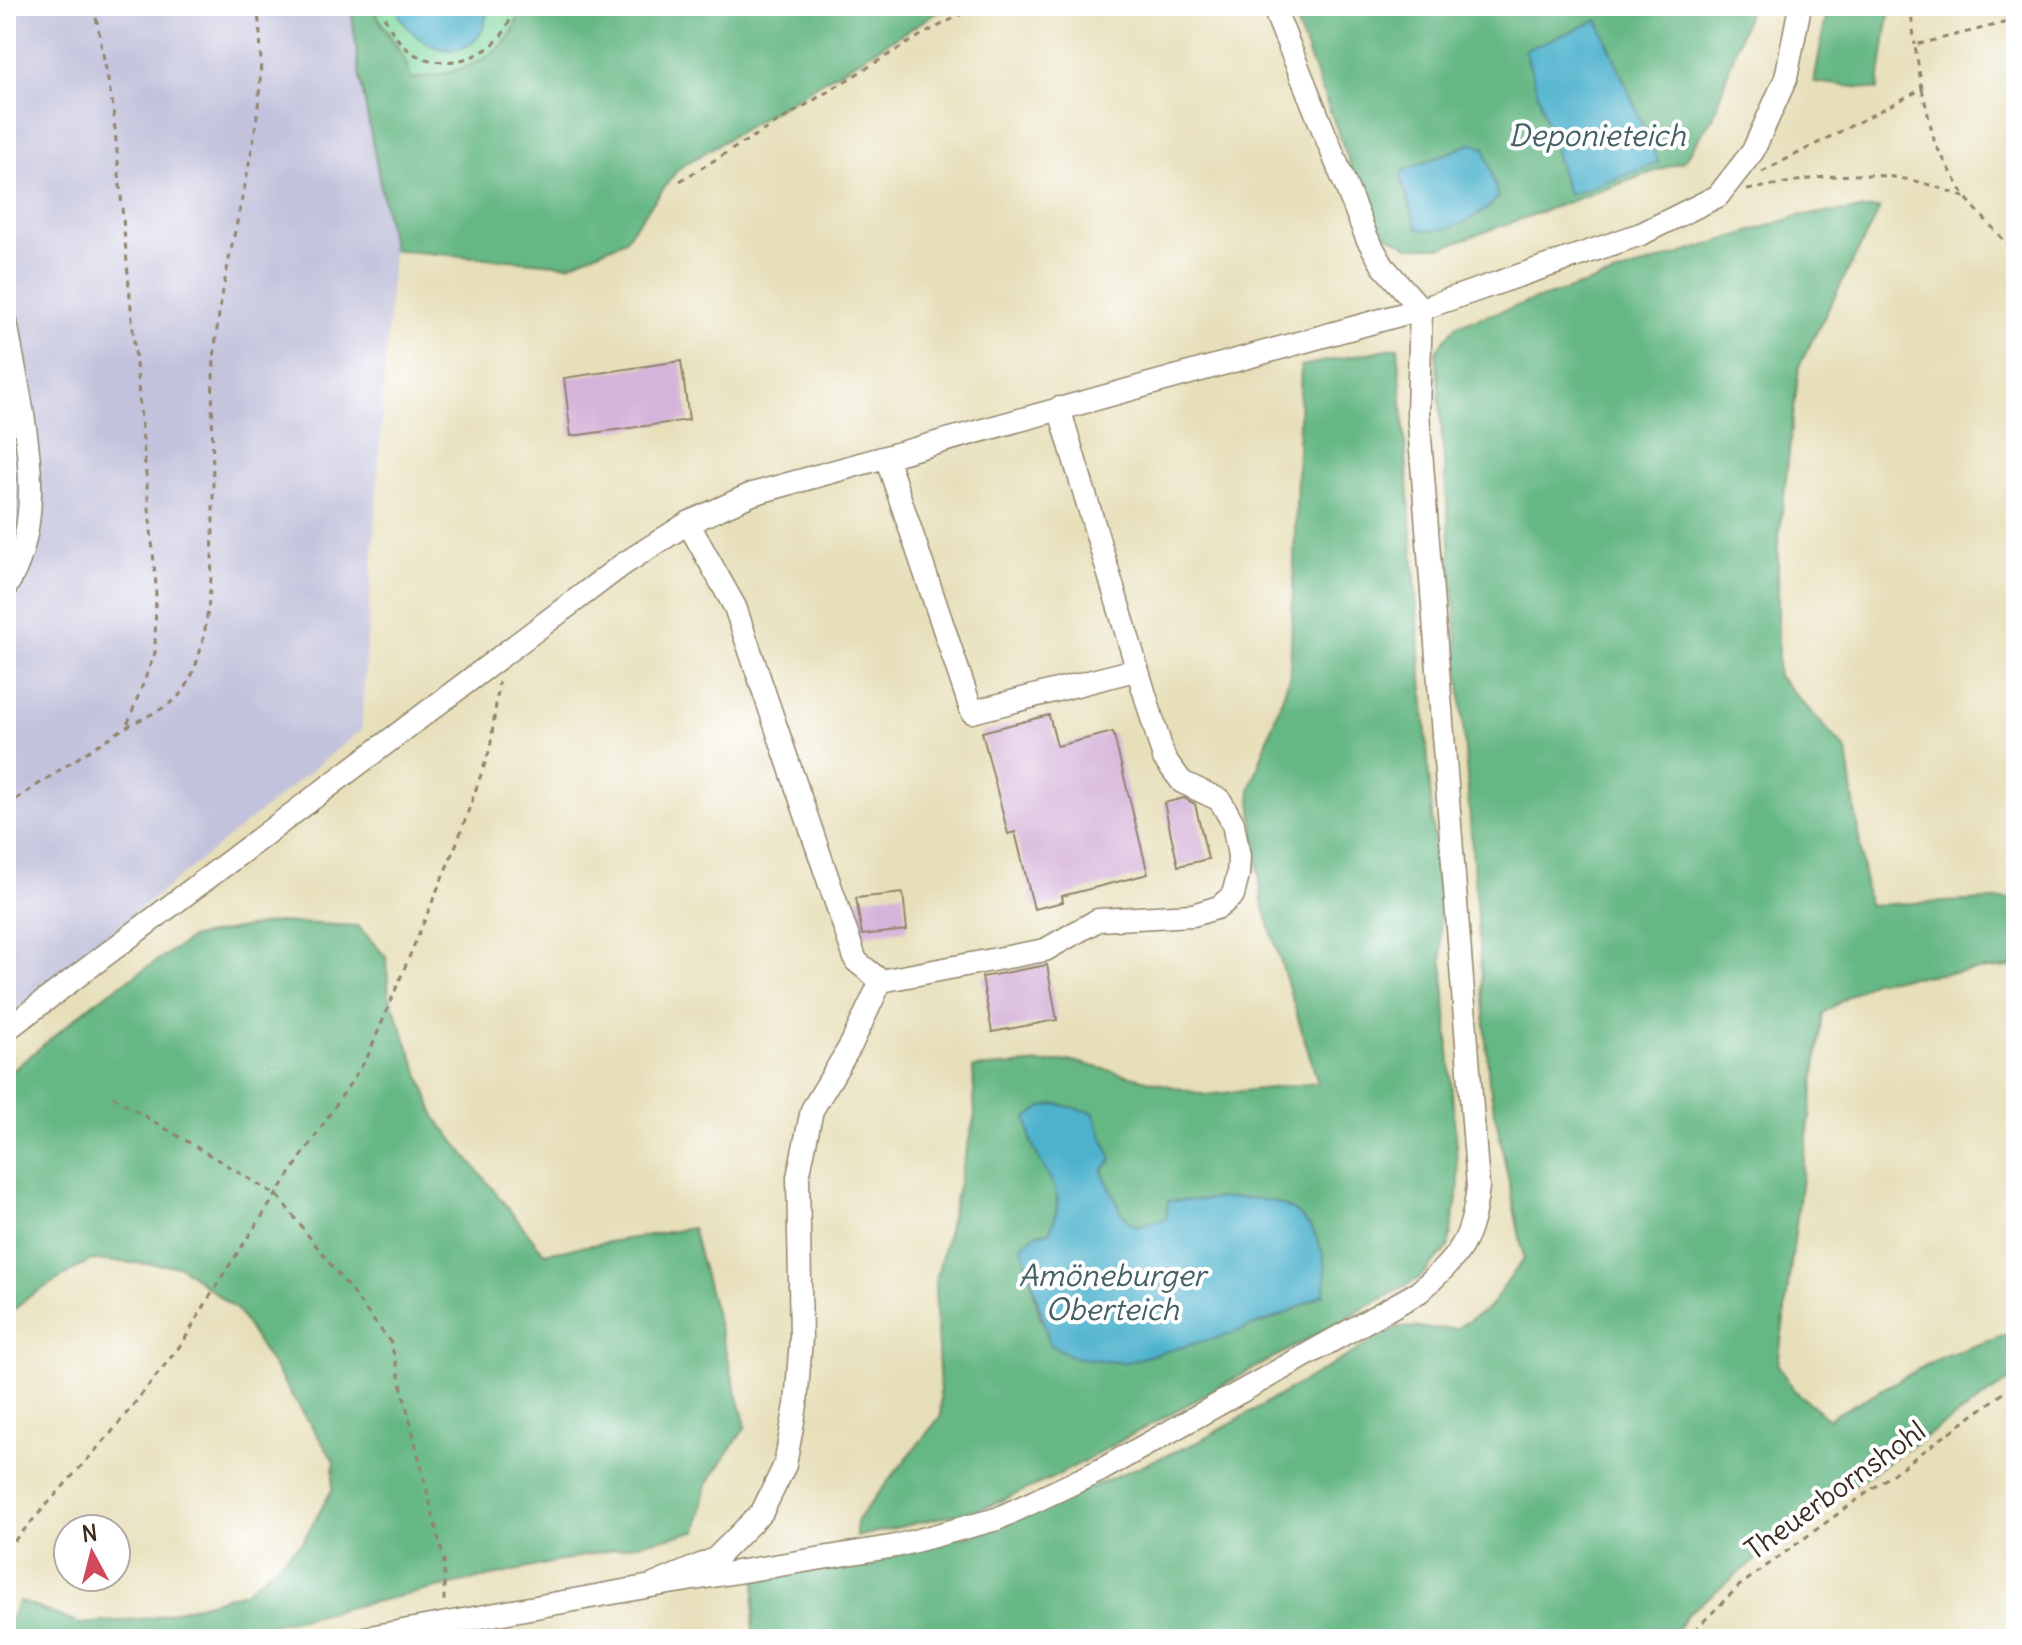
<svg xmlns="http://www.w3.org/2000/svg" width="2022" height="1645" viewBox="0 0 2022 1645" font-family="Delius,sans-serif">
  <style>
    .industrial { fill: #c2c2dc }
    .green { fill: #7cd69c; stroke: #5c805d; stroke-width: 2 }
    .forest { fill: #65b784; stroke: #507051; stroke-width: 2; fill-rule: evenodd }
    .water { fill: #4eb2cd; stroke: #446e76; stroke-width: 2 }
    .building { fill: #d5b4d9 }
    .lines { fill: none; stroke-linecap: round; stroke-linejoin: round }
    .minor-casing { stroke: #91846c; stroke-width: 25 }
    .path { stroke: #91846c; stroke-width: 3; stroke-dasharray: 6 6; stroke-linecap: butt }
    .minor { stroke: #fff; stroke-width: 22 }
    .labels { text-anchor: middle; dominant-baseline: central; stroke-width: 8; stroke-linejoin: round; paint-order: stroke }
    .street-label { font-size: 28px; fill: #3b2a1e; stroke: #fff }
    .water-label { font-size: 30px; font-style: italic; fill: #436064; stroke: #fff }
  </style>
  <rect width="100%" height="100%" fill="#fff"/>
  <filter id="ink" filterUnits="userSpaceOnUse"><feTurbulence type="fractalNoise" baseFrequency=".0125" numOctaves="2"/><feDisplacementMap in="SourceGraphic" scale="16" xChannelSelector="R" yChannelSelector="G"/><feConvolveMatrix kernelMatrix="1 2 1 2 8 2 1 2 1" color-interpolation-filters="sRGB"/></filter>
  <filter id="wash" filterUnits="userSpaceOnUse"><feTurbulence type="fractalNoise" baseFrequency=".006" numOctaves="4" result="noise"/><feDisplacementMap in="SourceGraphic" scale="32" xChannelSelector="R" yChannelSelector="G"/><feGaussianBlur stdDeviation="1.8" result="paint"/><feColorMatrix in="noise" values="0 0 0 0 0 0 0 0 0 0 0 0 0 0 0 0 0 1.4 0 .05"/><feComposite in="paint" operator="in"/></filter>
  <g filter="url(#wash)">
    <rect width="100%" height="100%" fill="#e7dfb9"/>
    <path class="industrial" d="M6 6H351L360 77 393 250 361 730 6 1018Z"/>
    <path class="green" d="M372 6H519C518 59 451 75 410 79 407 52 384 31 372 6Z"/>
    <path class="forest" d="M351 6H372C383 32 405 52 411 79 452 75 518 59 519 6H948L679 168 624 241 568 265 393 250 360 77Z
      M1290 6H1750L1713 117 1684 161 1442 247H1409L1374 227Z
      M1828 6H1890L1878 90 1814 82Z
      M1880 208 1799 366 1778 546V676L1847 751 1868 905 2016 899V966L1873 981 1823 1013 1778 1365 1793 1389 1828 1419 1941 1357 2016 1332V1376L1834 1498 1687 1614 1672 1639H752L756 1580 980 1533 1198 1442 1398 1327 1455 1329 1489 1308 1524 1258 1489 1082 1436 350 1457 325 1802 215Z
      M1398 347 1459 1188 1448 1248 1418 1279 1056 1476 990 1506 856 1537V1521L941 1416 935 1285 975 1115 973 1068 1073 1061 1205 1095 1318 1083 1262 901 1250 790 1290 675 1301 366ZM1032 1143 1104 1144 1112 1160 1102 1171 1123 1215 1135 1226 1167 1219 1168 1201 1324 1294 1283 1315 1227 1335 1040 1317 1023 1247 1036 1234 1049 1232C1068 1196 1050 1175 1032 1143Z
      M277 922 358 926 386 957 389 995 436 1118 544 1253 692 1228 746 1426 707 1484 697 1531 205 1639H22L6 1627 19 1601 80 1624 152 1618 245 1592 303 1541 332 1490 334 1461 237 1310 180 1266 91 1260 27 1298 6 1317V1076L96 1001 193 937Z"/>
    <path class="water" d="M396 6H488C486 13 486 25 482 31 459 71 405 40 396 6Z
      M1598 20 1659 163 1568 195 1525 50Z
      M1473 143 1485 148 1498 198C1480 218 1445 236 1418 229L1400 176 1405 170Z
      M1057 1104 1093 1112 1112 1160 1102 1171 1123 1215 1135 1226 1166 1219 1168 1201C1199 1201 1236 1195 1266 1200 1312 1208 1331 1253 1324 1294L1283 1315 1227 1335 1123 1363 1073 1357 1050 1344 1022 1246 1036 1234 1049 1232C1071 1191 1045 1179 1032 1143 1029 1135 1029 1126 1027 1118L1042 1107Z"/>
    <g id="blocks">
      <path class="building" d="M681 361 689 420 571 436 564 378Z
        M1049 715 1057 746 1113 732 1148 874 1062 896 1063 902 1034 909 1015 832 1008 834 982 732Z
        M1184 798 1195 804 1208 859 1178 866 1164 803Z
        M903 893 907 930 862 935 856 898Z
        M1047 965 1057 1020 992 1032 982 977Z"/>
    </g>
  </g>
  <g filter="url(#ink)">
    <use href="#blocks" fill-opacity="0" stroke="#91846c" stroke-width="2"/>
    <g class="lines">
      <g class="minor-casing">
        <path id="minor" d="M6 321C19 404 53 511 6 587
          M886 457 972 712 1135 670
          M688 523 735 607 856 961 881 981 1045 950 1098 920 1193 915 1219 907 1233 895 1238 875 1239 856 1233 823 1220 800 1182 782 1164 758 1059 408
          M6 1030 622 565 688 523 752 494 1421 309 1641 234 1718 196 1753 151 1786 78 1800 6
          M651 1586 896 1546 997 1519 1101 1470 1419 1292C1461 1253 1471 1244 1478 1186L1418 412 1421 309 1383 266 1367 238 1273 6
          M359 1639 651 1586 715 1559 762 1512 785 1465 796 1405 801 1338 798 1177 812 1110 851 1045 881 981"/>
      </g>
      <path class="path" d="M94 6 113 107 156 586 155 653 127 725
        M379 6C386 20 394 38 406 48 441 79 511 54 512 6
        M1910 6 1915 45
        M1922 89 1915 45 2016 20
        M1762 172 1922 89 1935 144 1966 198 2016 254
        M680 181 918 37 977 6
        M1747 190C1833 174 1883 163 1966 198
        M6 806C45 780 83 754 123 729 144 716 174 708 187 685 227 612 207 447 214 360 222 240 275 128 257 6
        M113 1097 278 1196 391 1343 444 1561V1603
        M6 1550 111 1433 183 1342 219 1281 367 1058 458 840 490 749 499 682
        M1686 1639 1739 1586 2016 1384"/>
      <use href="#minor" class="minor"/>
    </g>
  </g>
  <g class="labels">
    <g class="street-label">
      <text transform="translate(1835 1490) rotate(-36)">Theuerbornshohl</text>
    </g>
    <g class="water-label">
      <text x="1597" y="135">Deponieteich</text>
      <text x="1112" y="1275">Amöneburger<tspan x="1112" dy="34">Oberteich</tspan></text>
    </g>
  </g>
  <rect width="2022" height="1645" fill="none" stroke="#fff" stroke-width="32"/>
  <g transform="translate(92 1553) rotate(353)"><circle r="38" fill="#ffffff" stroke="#b1aaa5" stroke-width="2"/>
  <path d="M0-6L14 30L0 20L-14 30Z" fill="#d1495b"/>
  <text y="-12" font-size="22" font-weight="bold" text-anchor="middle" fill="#3b2a1e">N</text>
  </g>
</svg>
